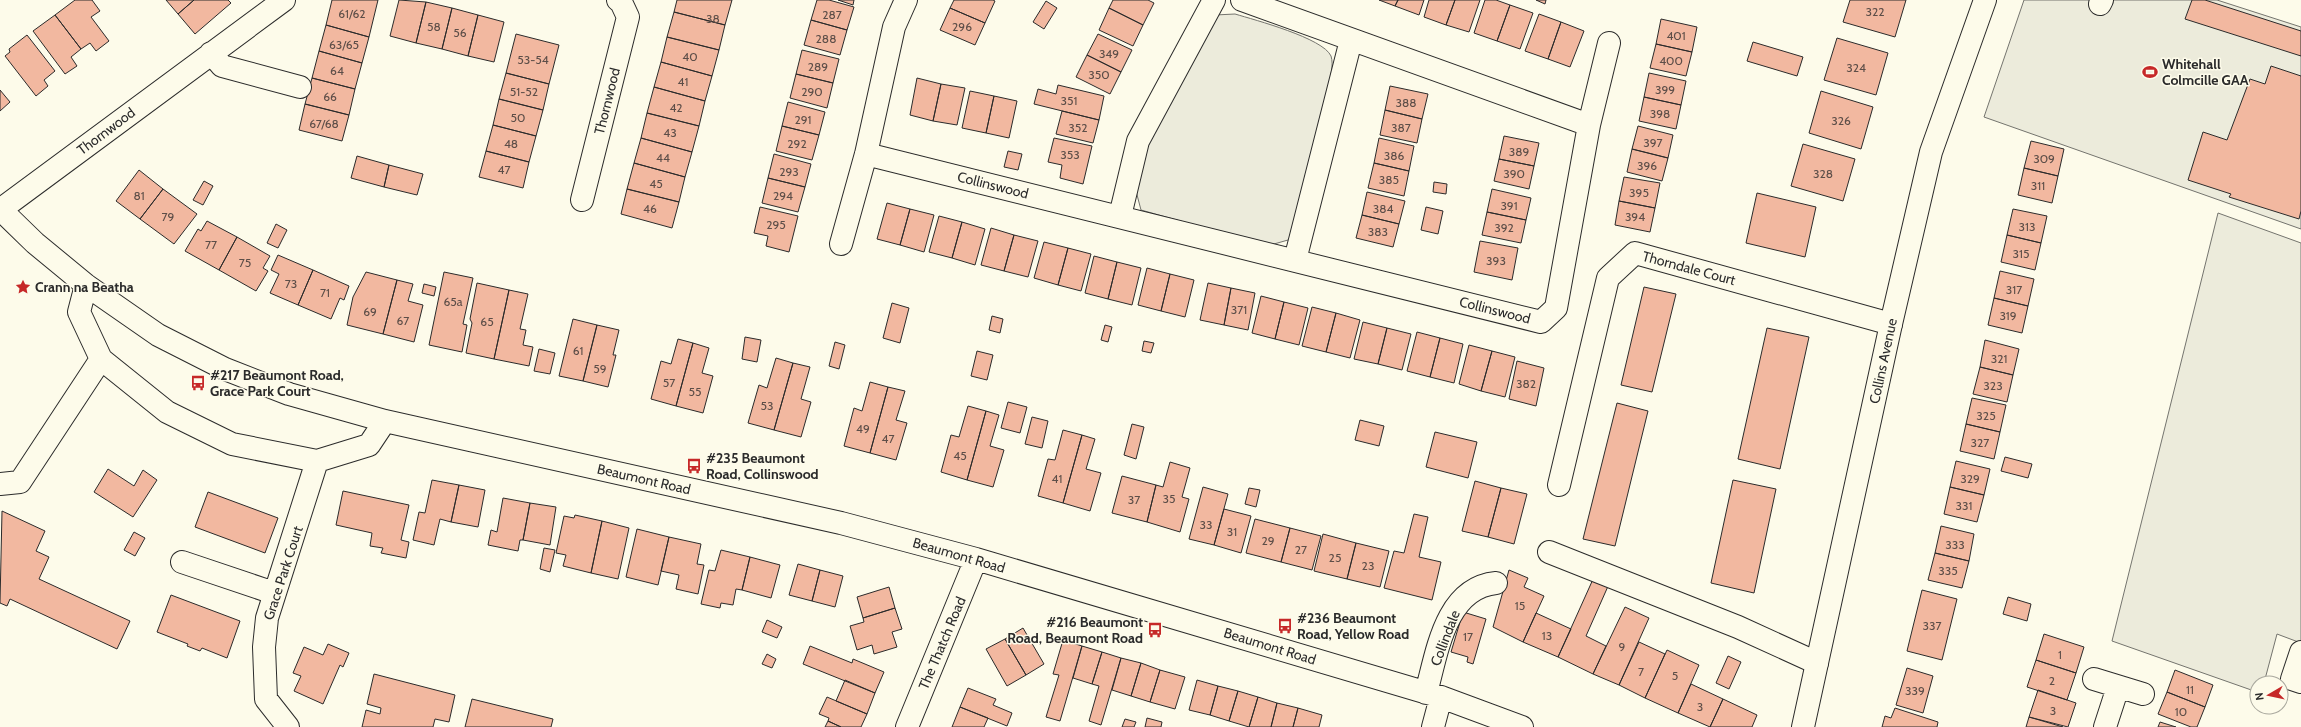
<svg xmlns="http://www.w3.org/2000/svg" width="2301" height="727" viewBox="0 0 2301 727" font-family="Cabin,sans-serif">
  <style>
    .green { fill: #ecebdb; stroke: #74746e }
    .building { fill: #f2b8a0; stroke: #2b2b2b }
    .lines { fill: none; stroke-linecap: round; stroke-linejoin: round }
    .minor-casing { stroke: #2b2b2b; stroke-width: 24 }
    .major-casing { stroke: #2b2b2b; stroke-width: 24 }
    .minor { stroke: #fdfbea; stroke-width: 22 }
    .major { stroke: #fdfbea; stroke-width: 22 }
    .labels { text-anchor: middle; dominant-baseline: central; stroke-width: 3; stroke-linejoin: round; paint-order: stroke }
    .number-label { font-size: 12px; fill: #5d4e48 }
    .poi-label { font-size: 14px; font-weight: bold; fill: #2b2b2b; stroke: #fdfbea; text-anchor: start }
    .street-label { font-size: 14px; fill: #2b2b2b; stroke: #fdfbea }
  </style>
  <rect width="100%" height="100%" fill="#fdfbea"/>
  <path class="green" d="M2024 0H2217L2301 27V229L1984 117Z
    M1235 14C1255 20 1323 38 1331 56 1334 65 1330 77 1329 87L1295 238 1274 244 1259 243 1141 210 1136 191 1140 161 1215 15Z
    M2218 213 2301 243V643L2277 634 2264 683H2257V692L2112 641Z"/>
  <path class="building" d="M75 0H92L100 11 91 17 109 41 96 51 90 43 81 49 55 15Z
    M166 0H194L178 14Z
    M194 0H228L231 3 195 34 178 14Z
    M332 0H378L369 37 326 25Z
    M399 0 426 2 416 43 390 36Z
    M677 0H732L725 25 674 12Z
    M817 0H829L854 7 847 30 811 20Z
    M838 0H854L853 5Z
    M954 0H993L995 1 985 23 950 8Z
    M1113 0H1148L1154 3 1143 25 1109 8Z
    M1379 0H1398L1395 6Z
    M1398 0H1424L1419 15 1395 6Z
    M1429 0H1455L1446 25 1424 17Z
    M1455 0H1480L1469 32 1446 25Z
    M1485 0H1496L1510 5 1497 41 1474 33Z
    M1536 0H1546L1545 4Z
    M1850 0H1906L1895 37 1843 22Z
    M2192 0H2205L2301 31V56L2185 19Z
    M1046 1 1057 8 1044 29 1033 22Z
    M426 2 452 8 442 49 416 43Z
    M1510 5 1533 13 1520 49 1497 41Z
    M452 8 478 15 468 56 442 49Z
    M950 8 985 23 975 45 940 30Z
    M1109 8 1143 25 1133 46 1099 30Z
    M674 12 725 25 719 50 667 37Z
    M1539 14 1561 22 1548 59 1525 51Z
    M55 15 81 49 71 57 77 66 65 74 33 31Z
    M478 15 504 22 494 62 468 56Z
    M1661 19 1697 27 1692 52 1656 44Z
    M811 20 847 30 840 55 804 45Z
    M1561 22 1584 31 1570 67 1548 59Z
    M326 25 369 37 362 63 319 51Z
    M516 34 559 45 549 84 506 73Z
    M1098 34 1132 50 1121 72 1087 55Z
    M27 35 55 71 44 80 48 86 36 96 5 56 10 52 9 49Z
    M667 37 719 50 712 76 661 62Z
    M1837 38 1888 53 1876 95 1824 80Z
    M1753 42 1803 57 1797 76 1747 61Z
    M1656 44 1692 52 1686 76 1650 68Z
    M802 50 839 59 833 83 796 74Z
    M319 51 362 63 355 89 312 78Z
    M1087 55 1121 72 1110 94 1076 77Z
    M661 62 712 76 705 101 654 87Z
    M2271 66 2301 76V211L2299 219 2229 197 2231 194 2188 180 2203 132 2227 140 2250 79 2265 84Z
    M506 73 549 84 543 110 499 99Z
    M1649 73 1686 81 1681 105 1644 97Z
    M796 74 833 83 827 108 790 98Z
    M312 78 355 89 349 115 305 104Z
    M917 78 941 84 933 121 910 115Z
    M941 84 965 88 957 125 933 121Z
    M1058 85 1104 96 1099 120 1034 104 1038 89 1056 94Z
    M1390 86 1428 94 1422 119 1385 110Z
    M654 87 705 101 699 126 647 113Z
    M0 90 10 102 0 111Z
    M970 91 994 96 986 133 962 128Z
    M1821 91 1873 107 1861 149 1809 133Z
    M994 96 1017 101 1009 138 986 133Z
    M1644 97 1681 105 1676 129 1639 121Z
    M499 99 543 110 536 136 493 125Z
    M788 102 825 112 819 135 782 126Z
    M305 104 349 115 342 141 299 130Z
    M1385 110 1422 119 1417 143 1380 135Z
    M1062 111 1099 120 1093 143 1056 134Z
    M647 113 699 126 692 152 641 138Z
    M493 125 536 136 529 162 486 151Z
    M782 126 819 135 812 160 776 151Z
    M1638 126 1673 135 1668 158 1632 149Z
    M1504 136 1539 143 1534 166 1499 159Z
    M641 138 692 152 685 177 634 163Z
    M1054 138 1092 146 1083 184 1060 178 1062 165 1048 162Z
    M1379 138 1414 146 1409 171 1374 163Z
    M2031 141 2064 149 2058 176 2024 168Z
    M1803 144 1855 159 1843 201 1791 186Z
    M1632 149 1668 158 1662 181 1627 172Z
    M486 151 529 162 523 188 479 177Z
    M1008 151 1022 154 1018 170 1004 167Z
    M774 154 811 164 805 187 768 178Z
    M357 156 389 165 384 187 351 178Z
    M1499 159 1534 166 1529 189 1494 181Z
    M634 163 685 177 679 202 627 189Z
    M1374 163 1409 171 1404 196 1368 188Z
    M389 165 423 174 417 195 384 187Z
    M2024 168 2058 176 2052 203 2018 195Z
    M139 170 163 189 140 219 116 201Z
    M1624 177 1660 183 1655 208 1619 201Z
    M768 178 805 187 798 212 762 203Z
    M204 181 213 186 203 205 193 200Z
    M1434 182 1447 184 1446 194 1433 192Z
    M163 189 197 214 174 244 140 219Z
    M627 189 679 202 672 228 621 214Z
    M1492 189 1531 198 1526 220 1487 212Z
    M1367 192 1405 201 1399 224 1362 215Z
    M1757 193 1816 207 1805 257 1746 243Z
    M1619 201 1655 208 1650 232 1615 225Z
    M887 203 910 209 900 245 877 239Z
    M760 207 798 216 789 252 766 246 768 236 754 233Z
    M1426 207 1443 211 1438 234 1421 230Z
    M910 209 934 215 924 252 900 245Z
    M2013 209 2047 216 2041 243 2007 235Z
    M1487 212 1526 220 1521 243 1482 235Z
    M1362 215 1399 224 1393 247 1356 238Z
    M939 216 962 222 952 258 929 252Z
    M207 221 237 237 219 270 185 251 198 229 201 231Z
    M962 222 985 229 975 265 952 258Z
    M276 224 287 230 278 248 267 243Z
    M991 228 1014 235 1004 271 981 265Z
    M1014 235 1038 241 1028 277 1004 271Z
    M2007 235 2041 243 2035 270 2001 262Z
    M237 237 270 256 263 268 268 271 256 291 219 270Z
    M1480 241 1518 248 1512 280 1474 272Z
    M1044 242 1068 248 1058 285 1034 278Z
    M1068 248 1091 254 1081 291 1058 285Z
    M278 255 313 270 298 305 270 293 279 274 271 270Z
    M1094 256 1117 262 1108 299 1085 293Z
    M1117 262 1141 268 1132 305 1108 299Z
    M1147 268 1170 274 1161 311 1138 305Z
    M313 270 349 286 344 300 340 298 331 319 298 305Z
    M2000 271 2034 279 2028 306 1994 298Z
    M366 272 397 280 383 334 347 325 353 297Z
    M444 272 473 278 463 324 467 325 462 352 429 345Z
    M1170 274 1194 280 1185 317 1161 311Z
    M397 280 413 284 408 301 423 305 414 342 383 334Z
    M477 283 509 290 494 359 466 353 472 323 470 319Z
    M1208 283 1231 288 1224 325 1200 320Z
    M424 284 436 287 434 296 422 293Z
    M1644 287 1676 294 1652 392 1621 385Z
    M1231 288 1255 293 1248 330 1224 325Z
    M509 290 528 294 520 329 526 330 523 345 533 347 529 366 494 359Z
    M1261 296 1284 302 1275 339 1252 333Z
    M1994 298 2028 306 2022 333 1988 325Z
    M1284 302 1308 308 1299 345 1275 339Z
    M892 303 909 308 900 343 883 338Z
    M1312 307 1336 313 1326 352 1302 346Z
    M1336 313 1360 320 1350 358 1326 352Z
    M992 316 1003 319 1000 333 989 330Z
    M573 319 597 325 583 381 559 376Z
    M1363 322 1387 328 1378 364 1354 359Z
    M597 325 619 330 613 355H616L608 387 583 381Z
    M1105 325 1112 327 1108 342 1101 340Z
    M1387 328 1411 334 1402 370 1378 364Z
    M1767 328 1809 337 1780 469 1738 459Z
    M1417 332 1440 338 1430 377 1407 371Z
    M745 337 761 340 757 362 742 359Z
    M1440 338 1463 344 1454 383 1430 377Z
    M678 339 693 343 676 406 651 399 661 361 671 364Z
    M1985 340 2019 349 2013 375 1980 367Z
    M1144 341 1154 343 1151 353 1142 351Z
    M835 342 845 345 839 369 829 366Z
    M693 343 709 348 702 373 713 376 703 413 676 406Z
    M1469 345 1492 351 1481 391 1459 384Z
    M539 349 555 353 550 374 534 371Z
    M977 351 993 355 987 380 971 376Z
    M1492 351 1515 357 1505 397 1481 391Z
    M776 358 793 363 774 430 748 423 759 385 767 388Z
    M1517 361 1544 368 1536 406 1509 399Z
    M793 363 810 367 801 399 811 402 801 437 774 430Z
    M1980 367 2013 375 2007 402 1973 394Z
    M870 382 888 387 870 453 844 446 854 408 862 411Z
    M888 387 905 391 896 420 907 423 896 460 870 453Z
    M1972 398 2006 405 2000 432 1966 424Z
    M1008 402 1027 407 1020 433 1001 428Z
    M1617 403 1648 411 1615 546 1583 539Z
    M968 406 986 411 967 480 941 472 951 435 959 437Z
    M986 411 999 415 990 446 1004 450 993 487 967 480Z
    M1032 417 1048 421 1042 448 1025 444Z
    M1360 420 1384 426 1379 446 1355 440Z
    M1132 424 1144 427 1136 459 1124 455Z
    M1966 424 2000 432 1994 459 1960 451Z
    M1063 430 1082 435 1063 503 1038 496 1048 459 1055 460Z
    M1435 432 1477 442 1468 478 1426 467Z
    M1082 435 1095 439 1086 469 1101 473 1090 511 1063 503Z
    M2005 457 2032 464 2028 478 2001 471Z
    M1956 461 1990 469 1984 495 1950 487Z
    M1170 462 1190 468 1182 497 1189 499 1180 532 1147 522 1156 485 1163 487Z
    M108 469 134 486 143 470 157 480 133 517 94 492Z
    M1122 476 1156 485 1147 522 1112 513Z
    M432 480 459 485 451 522 440 519 434 545 413 540 419 512 425 513Z
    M1733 480 1776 489 1754 593 1711 583Z
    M1475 481 1501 488 1488 537 1462 531Z
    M459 485 485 490 478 527 451 522Z
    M1203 487 1228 494 1214 545 1189 539Z
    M1950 487 1984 495 1977 522 1944 514Z
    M1249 488 1260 490 1256 507 1245 504Z
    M1501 488 1527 494 1514 544 1488 537Z
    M343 491 409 505 401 540 409 542 406 558 381 553 383 548 370 546 372 533 336 525Z
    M208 492 278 518 265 553 195 527Z
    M503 498 530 503 523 540H520L518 551 488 545 491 530 497 532Z
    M530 503 556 507 550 545 523 540Z
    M1224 509 1251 516 1241 553 1214 545Z
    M2 511 45 531 36 551 49 557 39 579 130 621 117 649 10 599 7 606 0 603Z
    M1414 514 1428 517 1419 557 1441 562 1432 600 1384 588 1394 551 1404 553Z
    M575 515 602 521 591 573 563 566 566 555 556 553 564 516 574 518Z
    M1255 519 1290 528 1281 562 1246 553Z
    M602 521 629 528 618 579 591 573Z
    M1941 526 1974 534 1969 561 1935 553Z
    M1290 528 1321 536 1312 570 1281 562Z
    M637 529 669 537 658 585 626 577Z
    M134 532 145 538 135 556 124 550Z
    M1323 534 1356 543 1347 579 1314 571Z
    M669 537 701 544 697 564 704 565 698 594 676 589 679 575 661 571Z
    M1356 543 1389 551 1380 587 1347 579Z
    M544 548 555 550 550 572 540 569Z
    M721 550 750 557 742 590 736 589 733 605 721 603 720 608 701 604 709 570 715 571Z
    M1935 553 1969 561 1962 588 1928 580Z
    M750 557 780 565 771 598 742 590Z
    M798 564 820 570 812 601 789 595Z
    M820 570 843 576 835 607 812 601Z
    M1509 570 1528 578 1524 587 1544 596 1523 642 1493 627Z
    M1594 577 1609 584 1586 636 1606 646 1593 674 1558 657Z
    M889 587 895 608 863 618 857 597Z
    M1922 590 1957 599 1942 660 1907 651Z
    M171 595 240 621 227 658 202 648 200 651 187 646 188 644 157 632Z
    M2008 597 2031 604 2027 621 2003 614Z
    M1625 607 1649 618 1619 685 1593 674Z
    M895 608 902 629 892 632 897 647 874 654 872 645 857 650 850 626 864 622 863 618Z
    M1463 612 1486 619 1473 664 1467 662 1468 657 1451 652Z
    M1536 613 1571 629 1558 657 1523 642Z
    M767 620 782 627 777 638 762 632Z
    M1023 628 1044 664 1026 675 1005 639Z
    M2044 634 2084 647 2076 673 2036 660Z
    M1005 639 1026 675 1007 686 986 649Z
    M1063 640 1082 646 1060 721 1046 717 1059 675 1053 674Z
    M1639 642 1665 654 1645 698 1619 685Z
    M328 644 349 653 343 667 340 665 323 704 294 691 301 676 293 673 304 647 323 655Z
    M810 646 852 663 853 659 884 672 875 693 803 664Z
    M1082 646 1102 652 1092 684 1073 678Z
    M1667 650 1699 665 1678 713 1645 698Z
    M1102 652 1121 658 1101 725 1089 721 1099 686 1092 684Z
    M767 654 776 659 772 668 762 664Z
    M1728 656 1741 662 1729 689 1716 683Z
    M1121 658 1141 663 1131 696 1112 690Z
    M2036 660 2076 673 2067 700 2027 687Z
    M1141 663 1160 670 1150 702 1131 696Z
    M1907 668 1933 676 1923 713 1896 705Z
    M1160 670 1185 677 1175 709 1150 702Z
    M2175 670 2213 685 2205 707 2167 692Z
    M374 674 455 695 449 722 435 719 433 727H362L366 710 380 714 381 708 367 704Z
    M845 680 875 693 867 714 836 701Z
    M1197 680 1218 686 1210 715 1189 710Z
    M1691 684 1723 699 1710 727 1678 713Z
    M1218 686 1238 691 1229 721 1210 715Z
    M968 688 996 699 993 705 1012 713 1007 726 960 707Z
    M2038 690 2076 703 2068 727 2029 717Z
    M1238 691 1258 697 1249 727 1229 721Z
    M2167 692 2205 707 2197 727H2191L2158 714Z
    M827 697 867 714 861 727H841L828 721 829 718 819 714Z
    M1258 697 1277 703 1271 727H1249Z
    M472 699 553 719 551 727H465Z
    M1723 699 1757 715 1752 727H1710Z
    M1277 703 1298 708 1293 727H1271Z
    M960 707 988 718 984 727H952Z
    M1298 708 1322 715 1319 727H1293Z
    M1895 708 1938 722 1937 727H1882L1885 716 1891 718Z
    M2029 717 2063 727H2026Z
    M1147 718 1162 722 1161 727H1145Z
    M1125 719 1136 722 1134 727H1122Z
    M828 721 841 727H825Z
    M2160 722 2176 727H2158Z"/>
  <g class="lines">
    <g class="minor-casing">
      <path id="minor" d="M1242 0 1589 125
        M2100 4 2102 0
        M211 53 222 66 300 87
        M866 154 1541 322 1556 308 1589 125 1609 43
        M582 200 628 17 621 2 618 0
        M0 209 35 243 86 285 158 335 225 369 289 394 385 421 841 523 976 559 1441 697 1522 727
        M0 210 284 0
        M1120 216 1138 141 1214 0
        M841 244 866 154 894 27 906 0
        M1295 260 1351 40
        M86 285 79 312 101 359 167 412 232 444 317 461 369 445 385 421
        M0 484 20 482 101 359
        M1559 485 1608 278 1635 253 1891 324
        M1549 552 1738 627 1817 663
        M182 562 274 593
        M2301 652 2292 679 2301 682
        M2094 679 2143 694
        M1426 693C1437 653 1445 588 1496 583
        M288 727 266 699 264 647 267 618 317 461
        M907 727 976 559
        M1433 727 1441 697
        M2105 727 2118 687"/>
    </g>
    <g class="major-casing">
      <path id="major" d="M1803 727 1891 324 1931 152 1985 0"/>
    </g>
    <use href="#minor" class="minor"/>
    <use href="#major" class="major"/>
  </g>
  <defs>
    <g id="stadium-bare" transform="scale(1.2)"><path d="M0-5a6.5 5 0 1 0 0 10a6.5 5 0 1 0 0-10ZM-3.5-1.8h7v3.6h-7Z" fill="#c62828" stroke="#fdfbea" stroke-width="2.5" paint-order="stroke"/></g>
    <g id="sight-bare" transform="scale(1.2)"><path d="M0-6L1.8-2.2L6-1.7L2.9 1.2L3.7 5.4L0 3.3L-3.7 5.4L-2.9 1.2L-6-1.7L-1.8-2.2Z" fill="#c62828" stroke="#fdfbea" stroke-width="2.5" paint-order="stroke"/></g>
    <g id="bus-bare" transform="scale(1.2)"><path d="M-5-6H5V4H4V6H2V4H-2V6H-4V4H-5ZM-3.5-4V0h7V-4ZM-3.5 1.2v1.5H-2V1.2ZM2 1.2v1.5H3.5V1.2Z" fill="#c62828" stroke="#fdfbea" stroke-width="2.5" paint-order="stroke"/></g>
  </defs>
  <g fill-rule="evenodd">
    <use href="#stadium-bare" x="2150" y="72"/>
    <use href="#sight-bare" x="23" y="287"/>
    <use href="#bus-bare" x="198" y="383"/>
    <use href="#bus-bare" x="694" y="466"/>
    <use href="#bus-bare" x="1285" y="626"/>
    <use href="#bus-bare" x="1155" y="630"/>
  </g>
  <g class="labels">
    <g class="number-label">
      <text x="1875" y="11">322</text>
      <text x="352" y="13">61/62</text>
      <text x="832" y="14">287</text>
      <text x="713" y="18">38</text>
      <text x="434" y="26">58</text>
      <text x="962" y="26">296</text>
      <text x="460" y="32">56</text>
      <text x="1676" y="35">401</text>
      <text x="826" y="38">288</text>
      <text x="344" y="44">63/65</text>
      <text x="1109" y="53">349</text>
      <text x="690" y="56">40</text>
      <text x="533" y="59">53-54</text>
      <text x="1671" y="60">400</text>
      <text x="818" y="66">289</text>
      <text x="1856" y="67">324</text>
      <text x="337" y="70">64</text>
      <text x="1099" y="74">350</text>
      <text x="683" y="81">41</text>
      <text x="1665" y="89">399</text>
      <text x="524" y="91">51-52</text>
      <text x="812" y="91">290</text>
      <text x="330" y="96">66</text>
      <text x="1069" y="100">351</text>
      <text x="1406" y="102">388</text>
      <text x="676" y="107">42</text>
      <text x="1660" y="113">398</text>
      <text x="518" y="117">50</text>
      <text x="803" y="119">291</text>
      <text x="1841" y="120">326</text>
      <text x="324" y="123">67/68</text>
      <text x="1078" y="127">352</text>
      <text x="1401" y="127">387</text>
      <text x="670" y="132">43</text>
      <text x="1653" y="142">397</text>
      <text x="511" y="143">48</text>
      <text x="797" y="143">292</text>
      <text x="1519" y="151">389</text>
      <text x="1070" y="154">353</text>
      <text x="1394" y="155">386</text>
      <text x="663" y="157">44</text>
      <text x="2044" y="158">309</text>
      <text x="1647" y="165">396</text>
      <text x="504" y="169">47</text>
      <text x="789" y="171">293</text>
      <text x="1514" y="173">390</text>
      <text x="1823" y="173">328</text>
      <text x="1389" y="179">385</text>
      <text x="656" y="183">45</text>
      <text x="2038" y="185">311</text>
      <text x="1639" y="192">395</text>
      <text x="139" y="195">81</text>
      <text x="783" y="195">294</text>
      <text x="1509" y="205">391</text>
      <text x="650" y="208">46</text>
      <text x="1383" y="208">384</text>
      <text x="168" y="216">79</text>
      <text x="1635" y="216">394</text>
      <text x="776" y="224">295</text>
      <text x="2027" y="226">313</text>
      <text x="1504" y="227">392</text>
      <text x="1378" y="231">383</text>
      <text x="211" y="244">77</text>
      <text x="2021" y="253">315</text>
      <text x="1496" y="260">393</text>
      <text x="245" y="262">75</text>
      <text x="291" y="283">73</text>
      <text x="2014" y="289">317</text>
      <text x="325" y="292">71</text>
      <text x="453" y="301">65a</text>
      <text x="1239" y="309">371</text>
      <text x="370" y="311">69</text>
      <text x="2008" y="315">319</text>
      <text x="403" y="320">67</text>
      <text x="487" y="321">65</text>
      <text x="578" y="350">61</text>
      <text x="1999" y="358">321</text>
      <text x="600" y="368">59</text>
      <text x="669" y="382">57</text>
      <text x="1526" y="383">382</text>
      <text x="1993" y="385">323</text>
      <text x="695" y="391">55</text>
      <text x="767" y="405">53</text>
      <text x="1986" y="415">325</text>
      <text x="863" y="428">49</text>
      <text x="888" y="438">47</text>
      <text x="1980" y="442">327</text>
      <text x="960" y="455">45</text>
      <text x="1057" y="478">41</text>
      <text x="1970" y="478">329</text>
      <text x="1169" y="498">35</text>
      <text x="1134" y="499">37</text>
      <text x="1964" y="505">331</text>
      <text x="1206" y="524">33</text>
      <text x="1232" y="531">31</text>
      <text x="1268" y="540">29</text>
      <text x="1955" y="544">333</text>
      <text x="1301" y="549">27</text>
      <text x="1335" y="557">25</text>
      <text x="1368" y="565">23</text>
      <text x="1948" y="570">335</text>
      <text x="1520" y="605">15</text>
      <text x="1932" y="625">337</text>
      <text x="1547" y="635">13</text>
      <text x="1468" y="636">17</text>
      <text x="1622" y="646">9</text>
      <text x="2060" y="654">1</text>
      <text x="1641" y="671">7</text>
      <text x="1675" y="675">5</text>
      <text x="2052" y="680">2</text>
      <text x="2190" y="689">11</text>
      <text x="1915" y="690">339</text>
      <text x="1700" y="706">3</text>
      <text x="2053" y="710">3</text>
      <text x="2181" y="711">10</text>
    </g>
    <g class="poi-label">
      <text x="2162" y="64">Whitehall<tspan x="2162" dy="16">Colmcille GAA</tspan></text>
      <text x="35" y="287">Crann na Beatha</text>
      <text x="210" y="375">#217 Beaumont Road,<tspan x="210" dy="16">Grace Park Court</tspan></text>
      <text x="706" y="458">#235 Beaumont<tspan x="706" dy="16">Road, Collinswood</tspan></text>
      <text x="1297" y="618">#236 Beaumont<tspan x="1297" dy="16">Road, Yellow Road</tspan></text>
      <text x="1143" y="622" text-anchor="end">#216 Beaumont<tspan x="1143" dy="16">Road, Beaumont Road</tspan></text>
    </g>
    <g class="street-label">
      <text transform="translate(607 101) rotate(-76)">Thornwood</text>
      <text transform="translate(106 131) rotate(-37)">Thornwood</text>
      <text transform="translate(993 185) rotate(14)">Collinswood</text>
      <text transform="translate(1689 268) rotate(15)">Thorndale Court</text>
      <text transform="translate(1495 310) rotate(14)">Collinswood</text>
      <text transform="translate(1883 361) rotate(-78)">Collins Avenue</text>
      <text transform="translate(644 479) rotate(13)">Beaumont Road</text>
      <text transform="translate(959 555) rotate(16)">Beaumont Road</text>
      <text transform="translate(283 573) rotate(-72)">Grace Park Court</text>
      <text transform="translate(1445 638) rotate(-69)">Collindale</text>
      <text transform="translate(942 643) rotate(-67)">The Thatch Road</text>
      <text transform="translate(1270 646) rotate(17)">Beaumont Road</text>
    </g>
  </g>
  <g transform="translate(2269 695) rotate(261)"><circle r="19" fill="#fdfbea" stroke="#a9a89e"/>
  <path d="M0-3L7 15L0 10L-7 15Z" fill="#c62828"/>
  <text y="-6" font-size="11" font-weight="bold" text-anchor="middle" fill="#2b2b2b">N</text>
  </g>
</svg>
